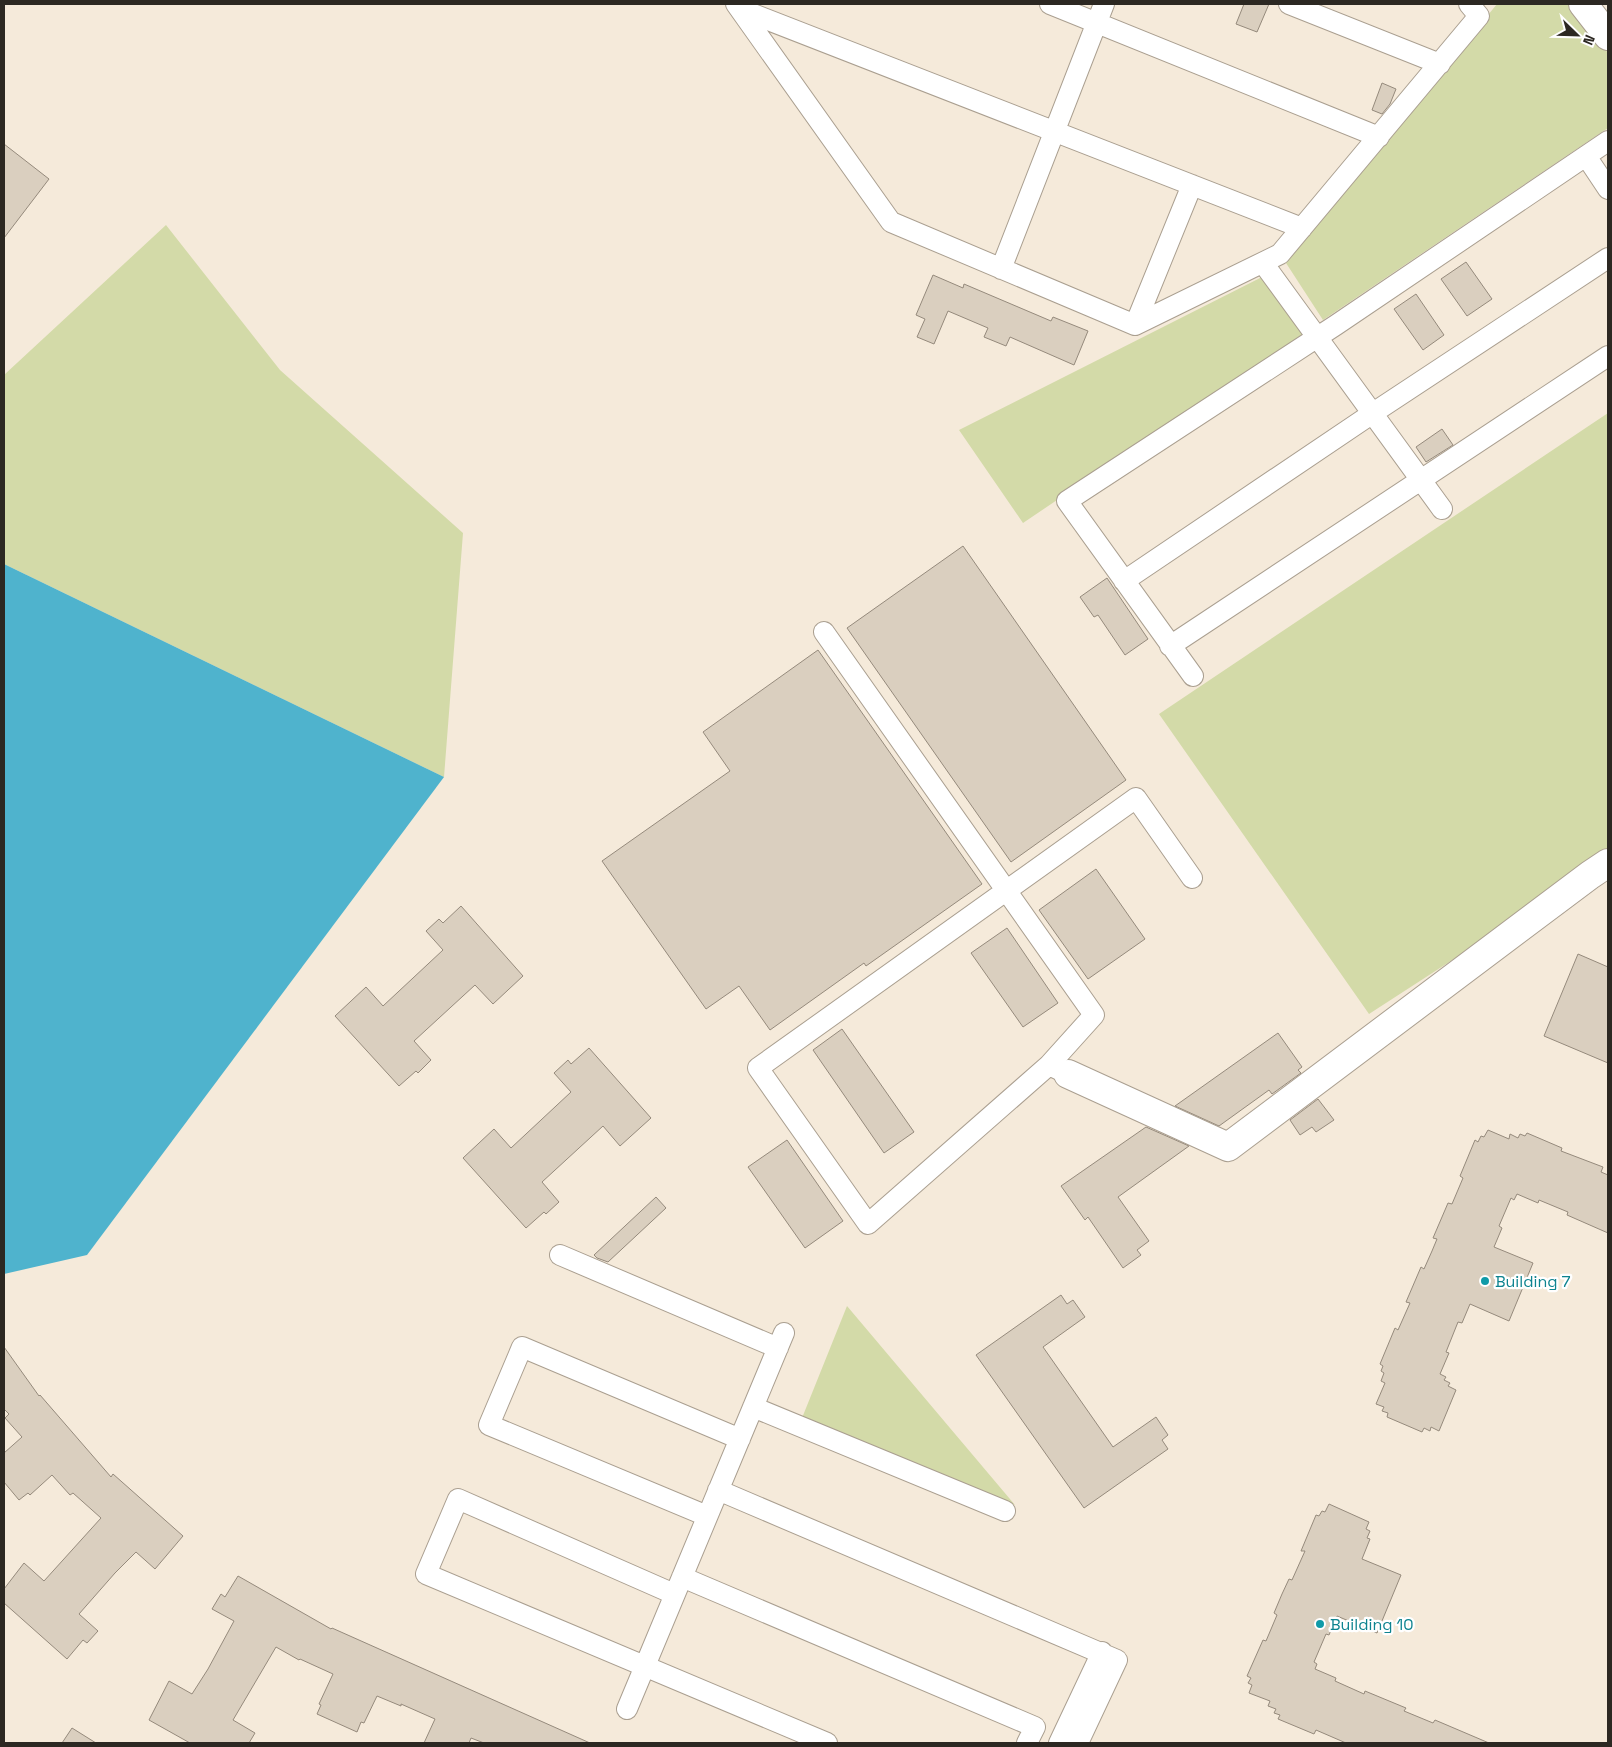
<svg xmlns="http://www.w3.org/2000/svg" width="1612" height="1747" viewBox="0 0 1612 1747" font-family="'Space Grotesk',sans-serif">
  <style>
    .green { fill: #d3daa8 }
    .water { fill: #4fb3cd }
    .building { fill: #dacfbf; stroke: #958a7c }
    .lines { fill: none; stroke-linecap: round; stroke-linejoin: round }
    .street-casing { stroke: #aa9f90; stroke-width: 22 }
    .secondary-casing { stroke: #aa9f90; stroke-width: 30 }
    .street { stroke: #fff; stroke-width: 20 }
    .secondary { stroke: #fff; stroke-width: 28 }
    .culture-dot { fill: #0f9aa8; stroke: #fff; stroke-width: 2 }
    .labels { text-anchor: middle; dominant-baseline: central; stroke-width: 4.5; stroke-linejoin: round; paint-order: stroke }
    .culture-label { font-size: 16px; fill: #0d838f; stroke: #fff; text-anchor: start }
  </style>
  <rect width="100%" height="100%" fill="#f5eada"/>
  <path class="green" d="M1497 4H1571L1608 53V128L1323 320 1286 263Z
    M166 225 280 370 463 533 444 777 4 564V375Z
    M1264 276 1303 334 1023 523 959 430Z
    M1608 413V859L1369 1014 1159 714Z
    M847 1306 1015 1505 802 1418Z"/>
  <path class="water" d="M4 564 444 777 87 1255 4 1274Z"/>
  <path class="building" d="M1244 4H1269L1257 32 1236 24Z
    M1382 83 1396 89 1390 104 1382 114 1372 110Z
    M4 144 49 179 4 238Z
    M1466 262 1492 299 1467 316 1441 279Z
    M933 275 963 288 964 284 1051 321 1053 317 1088 331 1074 365 1010 337 1006 346 984 337 988 328 948 311 934 344 917 337 925 319 916 315Z
    M1416 294 1444 335 1423 350 1394 309Z
    M1442 429 1453 445 1426 462 1416 447Z
    M963 546 1126 780 1011 862 847 628Z
    M1107 578 1148 639 1125 655 1098 615 1094 617 1080 597Z
    M818 650 982 884 866 966 864 963 770 1030 739 986 706 1009 602 861 730 771 703 732Z
    M1096 869 1145 939 1088 979 1039 910Z
    M461 906 523 976 493 1004 475 985 414 1041 431 1060 418 1073 416 1071 399 1086 335 1016 366 987 383 1006 443 950 426 931 439 919 443 923Z
    M1007 928 1058 1003 1023 1027 971 953Z
    M1578 954 1608 967V1063L1544 1036Z
    M842 1029 914 1132 884 1153 813 1050Z
    M1278 1033 1302 1067 1298 1070 1301 1073 1272 1094 1269 1090 1219 1126 1175 1106Z
    M589 1048 651 1118 620 1146 603 1126 542 1182 559 1202 546 1214 544 1212 526 1228 463 1158 494 1129 511 1148 571 1092 554 1073 568 1060 571 1064Z
    M1318 1099 1334 1120 1316 1132 1312 1127 1300 1135 1290 1120Z
    M1146 1127 1189 1146 1118 1197 1149 1241 1137 1250 1141 1255 1123 1268 1088 1217 1085 1220 1061 1186Z
    M1488 1130 1509 1139 1510 1134 1518 1138 1520 1134 1525 1136 1527 1133 1562 1148 1561 1151 1603 1167 1601 1172 1608 1175V1233L1567 1215 1568 1212 1539 1200 1538 1203 1517 1194 1514 1200 1511 1198 1499 1226 1502 1228 1494 1247 1533 1263 1509 1321 1470 1304 1462 1323 1458 1322 1446 1352 1449 1353 1440 1374 1446 1377 1444 1380 1450 1383 1448 1386 1456 1390 1439 1431 1431 1427 1430 1431 1424 1428 1422 1432 1387 1417 1388 1413 1382 1411 1384 1407 1376 1404 1385 1383 1381 1381 1384 1373 1381 1371 1383 1366 1380 1364 1395 1328 1398 1330 1410 1303 1406 1302 1421 1267 1424 1269 1432 1251 1437 1239 1433 1238 1448 1203 1452 1204 1463 1178 1460 1176 1475 1140 1478 1142 1481 1136 1484 1137Z
    M787 1140 843 1221 805 1248 748 1167Z
    M656 1197 666 1208 608 1262 597 1258 594 1255Z
    M1061 1295 1067 1304 1073 1300 1085 1317 1043 1347 1113 1447 1156 1417 1168 1435 1162 1440 1168 1449 1084 1508 976 1355Z
    M4 1347 39 1396 40 1395 111 1477 113 1474 183 1536 155 1569 136 1552 115 1573 79 1614 98 1631 87 1643 83 1640 67 1659 4 1603V1589L24 1563 44 1581 101 1518 73 1493 70 1495 52 1475 30 1495 28 1493 19 1500 4 1482V1453L22 1437 5 1418 9 1414 4 1409Z
    M1329 1504 1369 1522 1366 1529 1370 1531 1367 1538 1370 1539 1362 1559 1401 1575 1377 1633 1337 1616 1329 1635 1326 1634 1314 1662 1317 1664 1315 1669 1336 1678 1335 1681 1364 1694 1365 1691 1406 1708 1404 1711 1433 1723 1435 1720 1489 1743H1346L1316 1730 1314 1734 1278 1719 1280 1715 1274 1713 1276 1709 1268 1706 1270 1701 1249 1693 1252 1685 1248 1683 1251 1678 1247 1676 1263 1640 1266 1641 1277 1615 1274 1613 1282 1594 1289 1579 1292 1580 1305 1551H1301L1316 1515 1319 1516 1322 1511 1325 1512Z
    M238 1576 331 1629 332 1628 590 1743H484L471 1738 469 1743H424L435 1719 401 1704V1706L377 1696 364 1723 361 1722 357 1732 317 1714 321 1705 319 1704 333 1674 300 1659 299 1660 276 1647 233 1720 255 1733 249 1743H190L149 1720 169 1681 192 1694 208 1669 234 1621 212 1609 221 1594 225 1597Z
    M72 1728 96 1743H62Z"/>
  <g class="lines">
    <g class="street-casing">
      <path id="street" d="M736 4 891 222 1135 325 1280 254 1479 16 1469 4
        M1050 4 1379 137
        M1289 4 1440 64
        M740 9 1302 228
        M1586 156 1608 189
        M1263 263 1442 509
        M1001 269 1104 4
        M1135 325 1192 185
        M1124 581 1373 413 1608 258
        M824 632 1094 1015 1049 1065
        M1170 646 1608 356
        M1193 676 1067 501 1336 325 1608 141
        M1068 1074 1049 1065 868 1224 758 1068 1136 798 1192 878
        M560 1255 778 1348
        M753 1407 1005 1511
        M718 1490 1117 1660 1078 1743
        M707 1516 489 1425 522 1347 740 1439
        M682 1577 1035 1727 1027 1743
        M674 1594 458 1499 426 1574 827 1743
        M627 1709 784 1333
        M1059 1743 1102 1652"/>
    </g>
    <g class="secondary-casing">
      <path id="secondary" d="M1583 4 1608 36
        M1068 1074 1228 1147 1590 875 1608 863"/>
    </g>
    <use href="#street" class="street"/>
    <use href="#secondary" class="secondary"/>
  </g>
  <g class="culture-dot">
    <circle cx="1485" cy="1281" r="5"/>
    <circle cx="1320" cy="1624" r="5"/>
  </g>
  <g class="labels">
    <g class="culture-label">
      <text x="1495" y="1281">Building 7</text>
      <text x="1330" y="1624">Building 10</text>
    </g>
  </g>
  <rect width="1612" height="1747" fill="none" stroke="#2c2822" stroke-width="10"/>
  <g transform="translate(1577 35) rotate(113)" stroke="#ffffff" stroke-width="4" paint-order="stroke">
  <path d="M0-4L9 19L0 12L-9 19Z" fill="#2c2822"/>
  <text y="-8" font-size="14" font-weight="bold" text-anchor="middle" fill="#2c2822">N</text>
  </g>
</svg>
